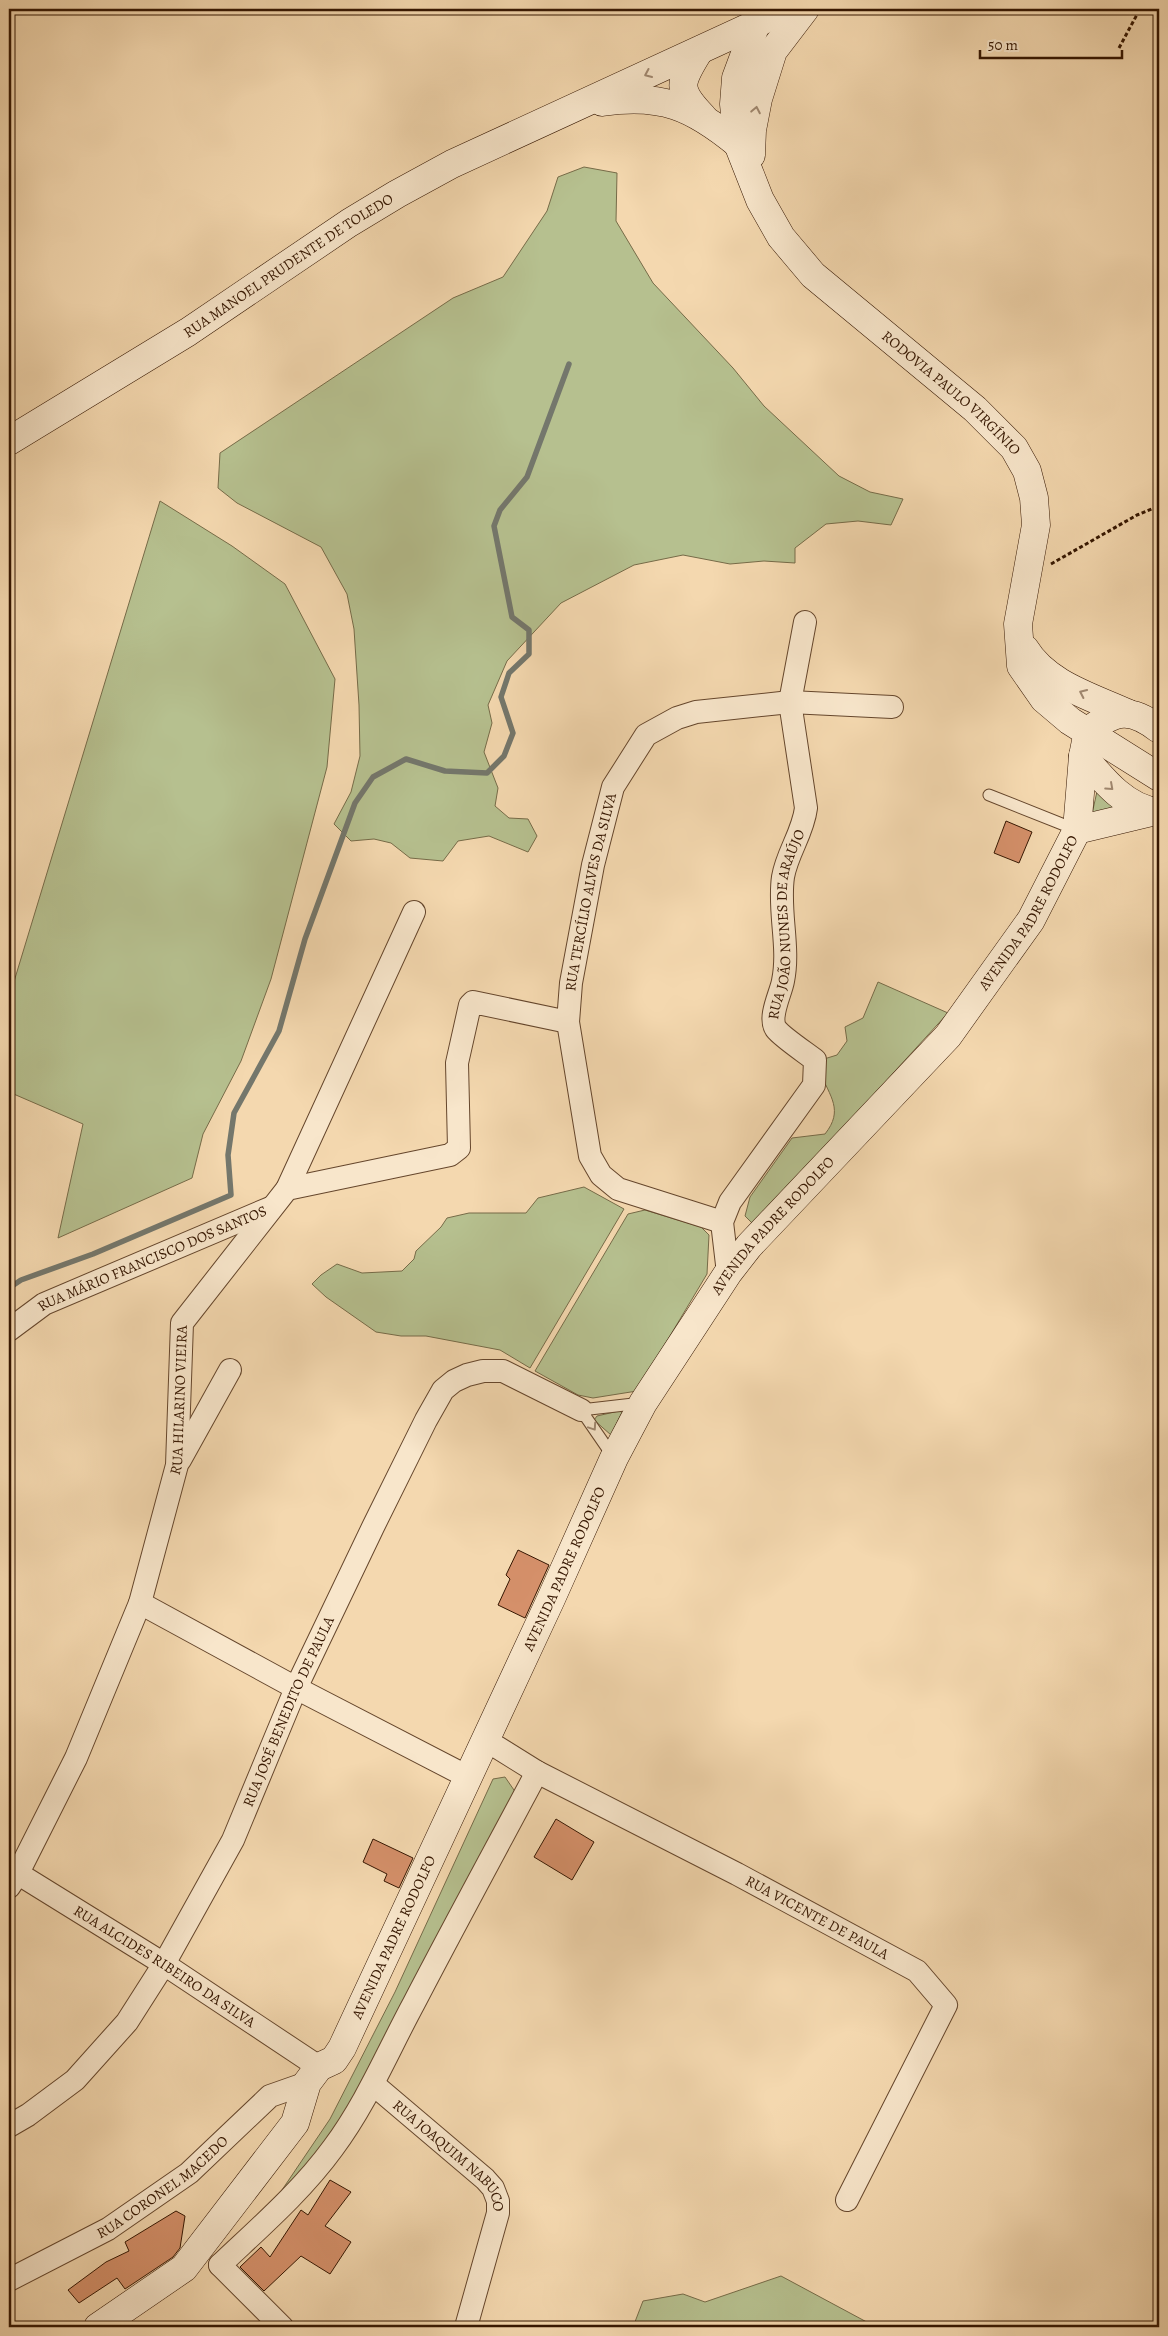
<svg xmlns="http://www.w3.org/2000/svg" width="1168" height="2336" viewBox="0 0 1168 2336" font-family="Alegreya,serif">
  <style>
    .green { fill: #b6c08f; stroke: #766b48 }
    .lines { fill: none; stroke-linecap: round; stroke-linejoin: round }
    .stream { stroke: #74776c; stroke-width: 5.5 }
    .building { fill: #d5906a; stroke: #351601 }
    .lane-casing { stroke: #65462c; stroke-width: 13 }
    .street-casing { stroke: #65462c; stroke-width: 24 }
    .secondary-casing { stroke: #351601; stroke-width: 29 }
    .path { stroke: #351601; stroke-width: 3; stroke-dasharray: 4 2.5; stroke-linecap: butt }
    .lane { stroke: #f8e6cb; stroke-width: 11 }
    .street { stroke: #f8e6cb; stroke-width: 22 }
    .secondary { stroke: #f8e6cb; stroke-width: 28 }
    .oneway { stroke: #a08870 }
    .labels { text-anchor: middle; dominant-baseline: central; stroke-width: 4; stroke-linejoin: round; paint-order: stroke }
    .street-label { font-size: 15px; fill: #351601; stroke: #f8e6cb }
  </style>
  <rect width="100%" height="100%" fill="#f4d8af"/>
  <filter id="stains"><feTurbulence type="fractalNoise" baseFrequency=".004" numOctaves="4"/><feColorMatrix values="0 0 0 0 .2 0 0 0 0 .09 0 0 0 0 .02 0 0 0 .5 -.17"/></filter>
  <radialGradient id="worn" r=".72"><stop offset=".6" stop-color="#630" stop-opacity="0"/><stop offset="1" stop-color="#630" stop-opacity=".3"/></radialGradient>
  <path class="green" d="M584 167 617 173 616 221 653 283 733 368 764 406 839 476 870 492 903 499 891 525 858 521 826 524 795 548V563L764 561 730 564 683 555 634 565 561 603 507 661 488 705 492 723 484 752 498 788 495 806 509 818 528 819 537 836 528 852 489 836 458 841 443 861 410 858 391 843 374 839 351 841 334 824 351 792 360 756 359 705 354 629 347 594 321 547 237 503 218 488 220 453 453 298 503 277 547 211 558 177Z
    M160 501 232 546 285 584 335 679 327 767 271 979 241 1061 203 1134 192 1178 58 1238 83 1124 9 1092V998Z
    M1098 787 1118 806 1092 814Z
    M878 982 948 1013 769 1209 753 1224 745 1216 750 1197 792 1138 825 1134C844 1110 830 1097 820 1072L824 1059 837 1055 847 1041 845 1027 863 1018Z
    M584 1187 624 1209 530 1368 500 1350 426 1336H401L376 1332 326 1297 312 1284 321 1275 337 1264 362 1273 402 1271 414 1259 416 1251 441 1227 447 1218 469 1213H526L538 1198Z
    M645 1210 701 1227 709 1235 707 1274 637 1391 593 1398 578 1395 535 1371 628 1214Z
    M623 1410 611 1435 594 1420 597 1416Z
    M505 1777 516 1793 338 2128 263 2218 330 2119 395 1992 493 1779Z
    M781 2276 876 2327H633L643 2301 683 2294 705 2302Z"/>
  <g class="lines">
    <path class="stream" d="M9 1288 21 1280 93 1254 231 1195 228 1155 234 1113 279 1031 305 939 355 803 373 777 406 759 445 771 487 773 504 756 513 733 501 697 509 673 529 654V630L512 617 494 526 500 510 527 477 569 364"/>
  </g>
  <path class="building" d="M1006 821 1032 832 1019 863 994 853Z
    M518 1550 549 1565 525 1618 498 1605 510 1579 506 1575Z
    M556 1819 594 1842 572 1880 534 1857Z
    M373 1839 413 1858 399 1888 384 1881 387 1874 363 1862Z
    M330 2180 351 2192 325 2226 351 2242 330 2274 301 2256 264 2291 240 2267 261 2247 270 2257 301 2210 308 2215Z
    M176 2211 185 2216 180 2248 173 2257 125 2289 117 2278 79 2303 68 2290 106 2262 129 2251 125 2242Z"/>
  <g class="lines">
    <g class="lane-casing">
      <path id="lane" d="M989 795 1077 830
        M614 1458 581 1410 642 1403"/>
    </g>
    <g class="street-casing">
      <g id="street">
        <path d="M287 1189 414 912"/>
        <path id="s1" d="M722 1222 618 1189 601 1175 590 1156 568 1022 571 983 593 865 613 787 646 735 677 718 696 712 790 702 892 707"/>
        <path id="s2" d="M728 1273 722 1222 730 1202 814 1085 815 1060C806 1053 782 1037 776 1029 768 1017 781 993 783 981 790 947 778 911 783 877 787 853 803 833 806 808L790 702 805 622"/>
        <path id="s3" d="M9 1330 44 1304 270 1208"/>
        <path d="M180 1460 230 1370"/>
        <path d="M140 1603 296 1688 468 1777"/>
        <path id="s4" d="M484 1739 537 1772 737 1874 917 1971 946 2005 847 2200"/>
        <path id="s5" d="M9 1868 164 1964 319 2067"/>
        <path id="s6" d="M9 1887 17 1875 76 1758 140 1603 177 1465 182 1323 287 1189 450 1155 459 1148 457 1063 470 1005 473 1002 568 1022"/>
        <path id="s7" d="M373 2084 485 2179 493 2188 498 2201V2213L466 2327"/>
        <path id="s8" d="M9 2126 28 2115 75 2080 127 2022 164 1964 233 1840 296 1688 373 1527 426 1420 443 1390 454 1381 467 1375 483 1371H503L581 1410"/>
        <path d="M220 2265C259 2228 301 2192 333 2148 366 2104 388 2051 414 2003 454 1926 496 1849 537 1772"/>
        <path d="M220 2265 282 2327"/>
        <path id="s9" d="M9 2280 108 2229 189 2173 270 2096 307 2083"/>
      </g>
    </g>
    <g class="secondary-casing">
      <g id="secondary">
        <path id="s10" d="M756 24 736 78 734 104 738 144 760 200 781 237 813 275 975 409 1014 448 1027 471 1034 498 1036 525 1018 624 1021 666 1044 699 1070 721 1159 777"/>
        <path d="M699 51C679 83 676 89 703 117"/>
        <path d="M602 102C662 93 693 107 738 144"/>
        <path d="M751 155 752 130 758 99 773 51 805 9"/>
        <path id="s11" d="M9 441 188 332 349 223 397 194 452 164 756 24 783 9"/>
        <path d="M1025 649C1046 684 1092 697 1127 713"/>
        <path d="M1159 729C1130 707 1116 710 1088 731L1083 756C1102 779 1127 810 1159 812"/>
        <path d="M1077 830 1152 812"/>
        <path id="s12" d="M98 2327 184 2268 295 2123 307 2083 319 2067 334 2060 342 2048 551 1599 614 1458 643 1403 728 1273 749 1246 948 1036 1031 920 1077 830 1083 756"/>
      </g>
    </g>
    <path class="path" d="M1119 48 1140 9
      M1051 564 1137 515 1159 506"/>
    <use href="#lane" class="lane"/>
    <use href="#street" class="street"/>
    <use href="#secondary" class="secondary"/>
  </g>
  <defs><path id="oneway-chevron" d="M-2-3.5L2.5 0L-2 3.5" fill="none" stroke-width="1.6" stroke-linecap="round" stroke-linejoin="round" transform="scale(1.25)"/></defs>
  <g class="oneway">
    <use href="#oneway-chevron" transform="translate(648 74) rotate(156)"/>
    <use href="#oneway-chevron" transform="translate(756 110) rotate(-79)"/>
    <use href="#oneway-chevron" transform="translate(1083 693) rotate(-155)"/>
    <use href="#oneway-chevron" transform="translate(1110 787) rotate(42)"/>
    <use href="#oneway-chevron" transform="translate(593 1427) rotate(56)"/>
  </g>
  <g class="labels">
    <g class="street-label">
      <text stroke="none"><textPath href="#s11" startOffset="330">RUA MANOEL PRUDENTE DE TOLEDO</textPath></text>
      <text stroke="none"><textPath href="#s10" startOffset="458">RODOVIA PAULO VIRGÍNIO</textPath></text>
      <text stroke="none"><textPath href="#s1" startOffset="421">RUA TERCÍLIO ALVES DA SILVA</textPath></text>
      <text stroke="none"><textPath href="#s12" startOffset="1718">AVENIDA PADRE RODOLFO</textPath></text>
      <text stroke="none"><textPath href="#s2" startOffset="399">RUA JOÃO NUNES DE ARAÚJO</textPath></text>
      <text stroke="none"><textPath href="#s12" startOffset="1312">AVENIDA PADRE RODOLFO</textPath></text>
      <text stroke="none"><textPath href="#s3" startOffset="161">RUA MÁRIO FRANCISCO DOS SANTOS</textPath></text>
      <text stroke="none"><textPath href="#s6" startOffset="521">RUA HILARINO VIEIRA</textPath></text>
      <text stroke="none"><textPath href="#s12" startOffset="908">AVENIDA PADRE RODOLFO</textPath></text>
      <text stroke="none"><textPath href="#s8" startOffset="509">RUA JOSÉ BENEDITO DE PAULA</textPath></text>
      <text stroke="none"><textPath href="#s4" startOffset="378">RUA VICENTE DE PAULA</textPath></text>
      <text stroke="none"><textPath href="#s12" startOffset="502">AVENIDA PADRE RODOLFO</textPath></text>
      <text stroke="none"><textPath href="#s5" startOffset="184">RUA ALCIDES RIBEIRO DA SILVA</textPath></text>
      <text stroke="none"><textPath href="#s7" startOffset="106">RUA JOAQUIM NABUCO</textPath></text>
      <text stroke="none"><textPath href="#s9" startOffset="180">RUA CORONEL MACEDO</textPath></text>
    </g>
  </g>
  <rect width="1168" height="2336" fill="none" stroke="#f4d8af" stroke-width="30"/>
  <rect x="10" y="10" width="1148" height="2316" fill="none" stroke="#351601" stroke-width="2.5"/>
  <rect x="15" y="15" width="1138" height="2306" fill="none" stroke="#351601"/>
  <path d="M980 50v8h142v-8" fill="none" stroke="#351601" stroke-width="2.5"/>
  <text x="988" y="50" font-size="15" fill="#351601" stroke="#f8e6cb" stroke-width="4" paint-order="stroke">50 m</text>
  <rect width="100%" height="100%" filter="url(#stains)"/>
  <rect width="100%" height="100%" fill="url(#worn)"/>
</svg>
